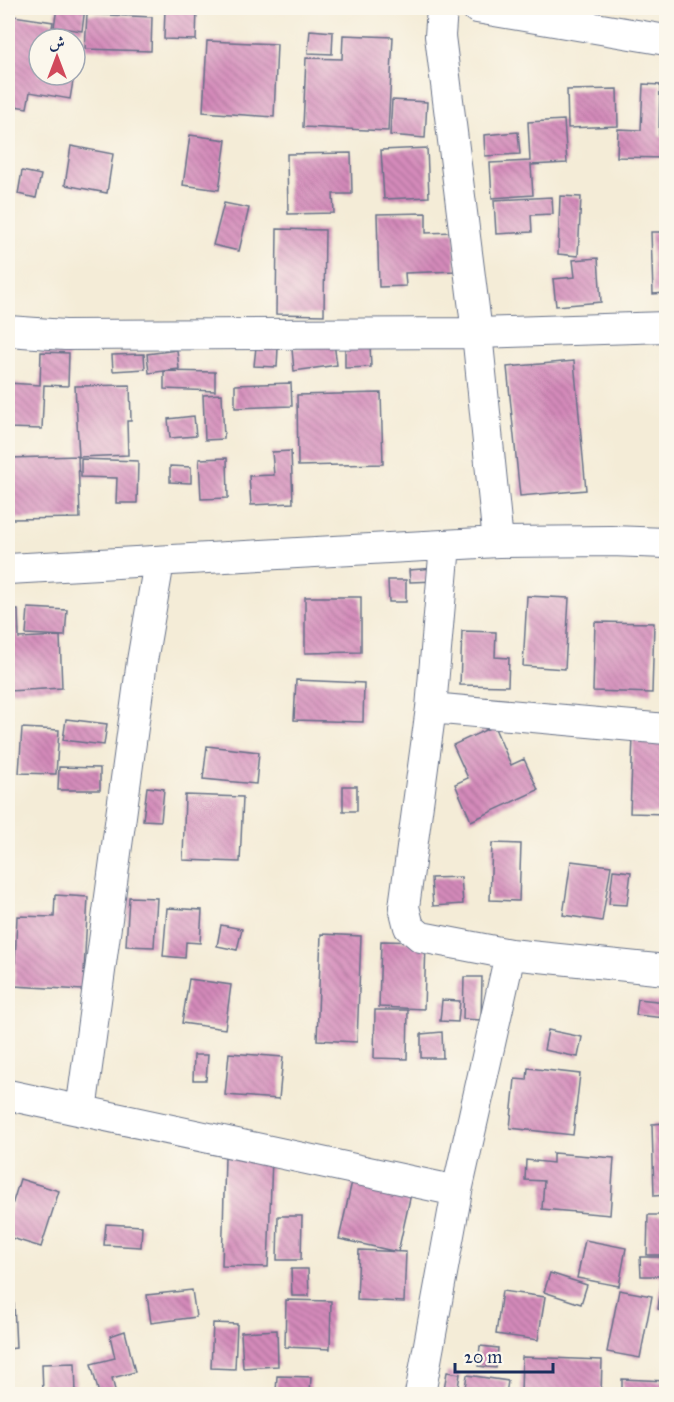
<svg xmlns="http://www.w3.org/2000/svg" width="674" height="1402" viewBox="0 0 674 1402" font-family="'IM FELL Great Primer',Amiri,serif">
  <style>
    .building { fill: url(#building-back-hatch) }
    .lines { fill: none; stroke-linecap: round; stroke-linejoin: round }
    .minor-casing { stroke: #677188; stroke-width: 32 }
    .minor { stroke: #fff; stroke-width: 30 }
  </style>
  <defs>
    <pattern id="building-back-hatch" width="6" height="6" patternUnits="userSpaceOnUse" patternTransform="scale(1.5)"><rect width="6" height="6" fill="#d48aba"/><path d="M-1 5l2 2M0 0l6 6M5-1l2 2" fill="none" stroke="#ab719a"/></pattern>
  </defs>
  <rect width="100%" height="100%" fill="#fbf7ec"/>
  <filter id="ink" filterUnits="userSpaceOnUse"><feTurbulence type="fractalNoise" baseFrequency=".0167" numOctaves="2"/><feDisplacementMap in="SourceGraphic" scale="12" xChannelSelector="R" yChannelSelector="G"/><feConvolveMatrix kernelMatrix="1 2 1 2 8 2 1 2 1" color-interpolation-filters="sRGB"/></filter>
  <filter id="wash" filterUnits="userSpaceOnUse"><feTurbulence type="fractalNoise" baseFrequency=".008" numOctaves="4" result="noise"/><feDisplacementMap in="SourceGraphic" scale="24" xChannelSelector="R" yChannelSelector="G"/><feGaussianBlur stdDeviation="1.35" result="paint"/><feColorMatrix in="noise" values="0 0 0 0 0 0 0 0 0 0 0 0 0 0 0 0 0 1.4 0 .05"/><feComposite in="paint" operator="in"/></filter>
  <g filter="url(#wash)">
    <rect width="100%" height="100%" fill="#f4ecd7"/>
    <g id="blocks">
      <path class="building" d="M8 8H15L13 16 53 22 50 39H39V75H74L70 99 30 92 27 108 8 105Z
        M57 8H85L82 31 54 27Z
        M165 8H197L196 40 164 39Z
        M87 14 152 17 151 51 85 49Z
        M310 30 333 32 332 54 308 53Z
        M343 35 393 37 388 131 303 127 306 58 342 59Z
        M207 41 277 44 274 117 203 112Z
        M643 84 660 85 659 135H666V158L617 157 618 129 641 130Z
        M617 89 618 126 568 128 567 90Z
        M392 100 427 102 425 138 390 135Z
        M564 120 567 163 531 165 533 195 492 198 490 163 530 161 528 122Z
        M518 132 520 154 485 156 484 135Z
        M190 135 226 140 219 190 183 185Z
        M71 146 113 154 107 193 65 185Z
        M427 148 429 197 384 199 381 150Z
        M351 153 352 194H333L334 213 288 214 287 154Z
        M22 171 41 175 36 198 18 194Z
        M560 196 581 197 578 256 558 254Z
        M552 197 553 214 531 215 532 232 496 234 494 200Z
        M224 203 249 208 239 251 213 245Z
        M426 213V233L455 232 456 271 405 273 406 286 379 287 377 214Z
        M277 229 325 230 324 315 276 314Z
        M651 232H666V293L653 294Z
        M598 258 601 302 556 306 553 279 575 277 573 260Z
        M334 343 337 365 294 371 292 349Z
        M370 345 371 367 345 368V346Z
        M256 347 278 348 277 367 254 366Z
        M177 350 179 369 149 373 147 354Z
        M41 352 69 353 68 386 44 385 42 429 8 428V383L40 385Z
        M144 354 145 369 113 371 112 355Z
        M574 361 586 490 520 496 507 367Z
        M164 371 215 372V391L164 389Z
        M291 383 292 406 235 408V385Z
        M130 385 131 421H127L128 455 79 457 75 386Z
        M381 393 383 464 298 466 297 395Z
        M222 394 224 439 205 440 203 395Z
        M194 416 196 436 170 438 168 419Z
        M291 451 293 503 251 505 249 476 274 475 272 452Z
        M78 456 80 518 11 519 10 458Z
        M227 458 228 498 201 499 199 459Z
        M81 459 138 461 137 503H116L117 478 81 477Z
        M170 466 191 467V483L170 482Z
        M436 568V581L410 582 409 570Z
        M388 580H406V602H389Z
        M527 596 569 598 565 669 523 666Z
        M305 597H361V652L305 653Z
        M28 608 67 610 65 636 26 634Z
        M8 610H18L19 638 60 636 62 688 8 691Z
        M595 622 654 623 652 693 593 691Z
        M462 631 496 632 495 657 509 658 508 686 460 685Z
        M296 680 364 683 363 722 294 720Z
        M66 719 107 724 104 745 63 740Z
        M494 726 511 765 524 759 538 790 471 821 455 784 468 778 453 745Z
        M22 728 59 730 56 774 19 773Z
        M633 737 666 738V814L630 813Z
        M207 746 259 752 256 784 203 779Z
        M59 767 100 768V790H58Z
        M343 786H357V811H343Z
        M147 787 164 789 161 821 143 820Z
        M185 795 243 797 240 862 183 860Z
        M492 843 521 844 519 901 490 900Z
        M571 861 611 866 602 921 563 915Z
        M613 870 631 872 627 905 609 904Z
        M461 877 463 904 433 906 431 878Z
        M55 895 88 897 83 990 14 986 17 916 54 917Z
        M129 897 157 898 154 947 126 946Z
        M167 908 202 910 200 943 186 942 185 958 163 956Z
        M221 925 242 929 237 950 217 946Z
        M321 934 361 936 357 1042 317 1040Z
        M381 941 426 942 424 1009 379 1007Z
        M464 977H482L481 1020 463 1019Z
        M189 979 231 985 225 1029 182 1023Z
        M638 999 666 1002V1018L636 1015Z
        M442 1000 460 1001 458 1022 440 1021Z
        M375 1010H408L407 1059 374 1058Z
        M548 1030 582 1037 578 1057 544 1050Z
        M442 1032 443 1058H421V1034Z
        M229 1053 283 1057 279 1099 225 1095Z
        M194 1055H208L206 1080H193Z
        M528 1068 580 1074 573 1135 510 1128 515 1079 527 1080Z
        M666 1123V1195L654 1196 652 1124Z
        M553 1153 614 1158 610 1215 542 1209 544 1181 525 1180 526 1160 553 1163Z
        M225 1157 272 1158 268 1267 222 1266Z
        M353 1177 412 1189 398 1252 339 1239Z
        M20 1179 59 1191 41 1247 8 1237V1218Z
        M648 1215H666V1255H647Z
        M278 1216H302L301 1260H277Z
        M106 1224 142 1226 141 1247 104 1245Z
        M585 1240 626 1248 619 1286 577 1278Z
        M359 1250 406 1252 404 1302 357 1300Z
        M640 1257H666V1276H641Z
        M291 1269H308L309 1296H292Z
        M550 1273 587 1285 581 1304 544 1292Z
        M662 1277 666 1278V1311L658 1309Z
        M192 1290 196 1317 151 1323 147 1295Z
        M619 1290 652 1296 640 1358 607 1352Z
        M502 1291 545 1297 538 1340 496 1334Z
        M286 1300 331 1301 330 1349 285 1347Z
        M8 1304H14L16 1348 8 1349Z
        M213 1323 237 1324 235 1369 211 1368Z
        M277 1330 278 1366 243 1368 241 1332Z
        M125 1331 135 1372 112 1378 116 1394H99L91 1364 115 1358 110 1336Z
        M480 1346 498 1348 496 1368 478 1366Z
        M522 1357 602 1360 601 1394H521Z
        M75 1363 76 1394H43L42 1364Z
        M447 1372 460 1374 457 1394H443Z
        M467 1375 508 1381 506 1394H464Z
        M277 1376 311 1377 310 1393 276 1392Z
        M622 1379 666 1381V1394H622Z"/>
    </g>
  </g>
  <g filter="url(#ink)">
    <use href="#blocks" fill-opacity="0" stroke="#677188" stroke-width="1.5"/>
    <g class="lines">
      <g class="minor-casing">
        <path id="minor" d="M442 8 440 36 477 333 498 542
          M477 8 666 40
          M8 331 65 335 477 333 666 327
          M445 545 431 708 404 907 409 927 421 937 510 954 666 970
          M8 569 498 542 611 541 666 543
          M431 708 666 729
          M8 1095 457 1191
          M81 1111 142 661 159 562
          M420 1394 457 1191 510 954"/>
      </g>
      <use href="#minor" class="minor"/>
    </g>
  </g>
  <rect width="674" height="1402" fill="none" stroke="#fbf7ec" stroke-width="30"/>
  <g transform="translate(57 57)"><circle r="28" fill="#fbf7ec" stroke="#a1a7b3" stroke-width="1.5"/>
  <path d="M0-4.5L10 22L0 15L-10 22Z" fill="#d1495b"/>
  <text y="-9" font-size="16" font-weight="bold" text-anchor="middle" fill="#1b2f5e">ش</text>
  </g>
  <path d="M455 1363v9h98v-9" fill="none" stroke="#1b2f5e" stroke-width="3"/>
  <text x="464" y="1363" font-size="18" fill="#1b2f5e" stroke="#fbf7ec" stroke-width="4.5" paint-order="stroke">20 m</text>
</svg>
